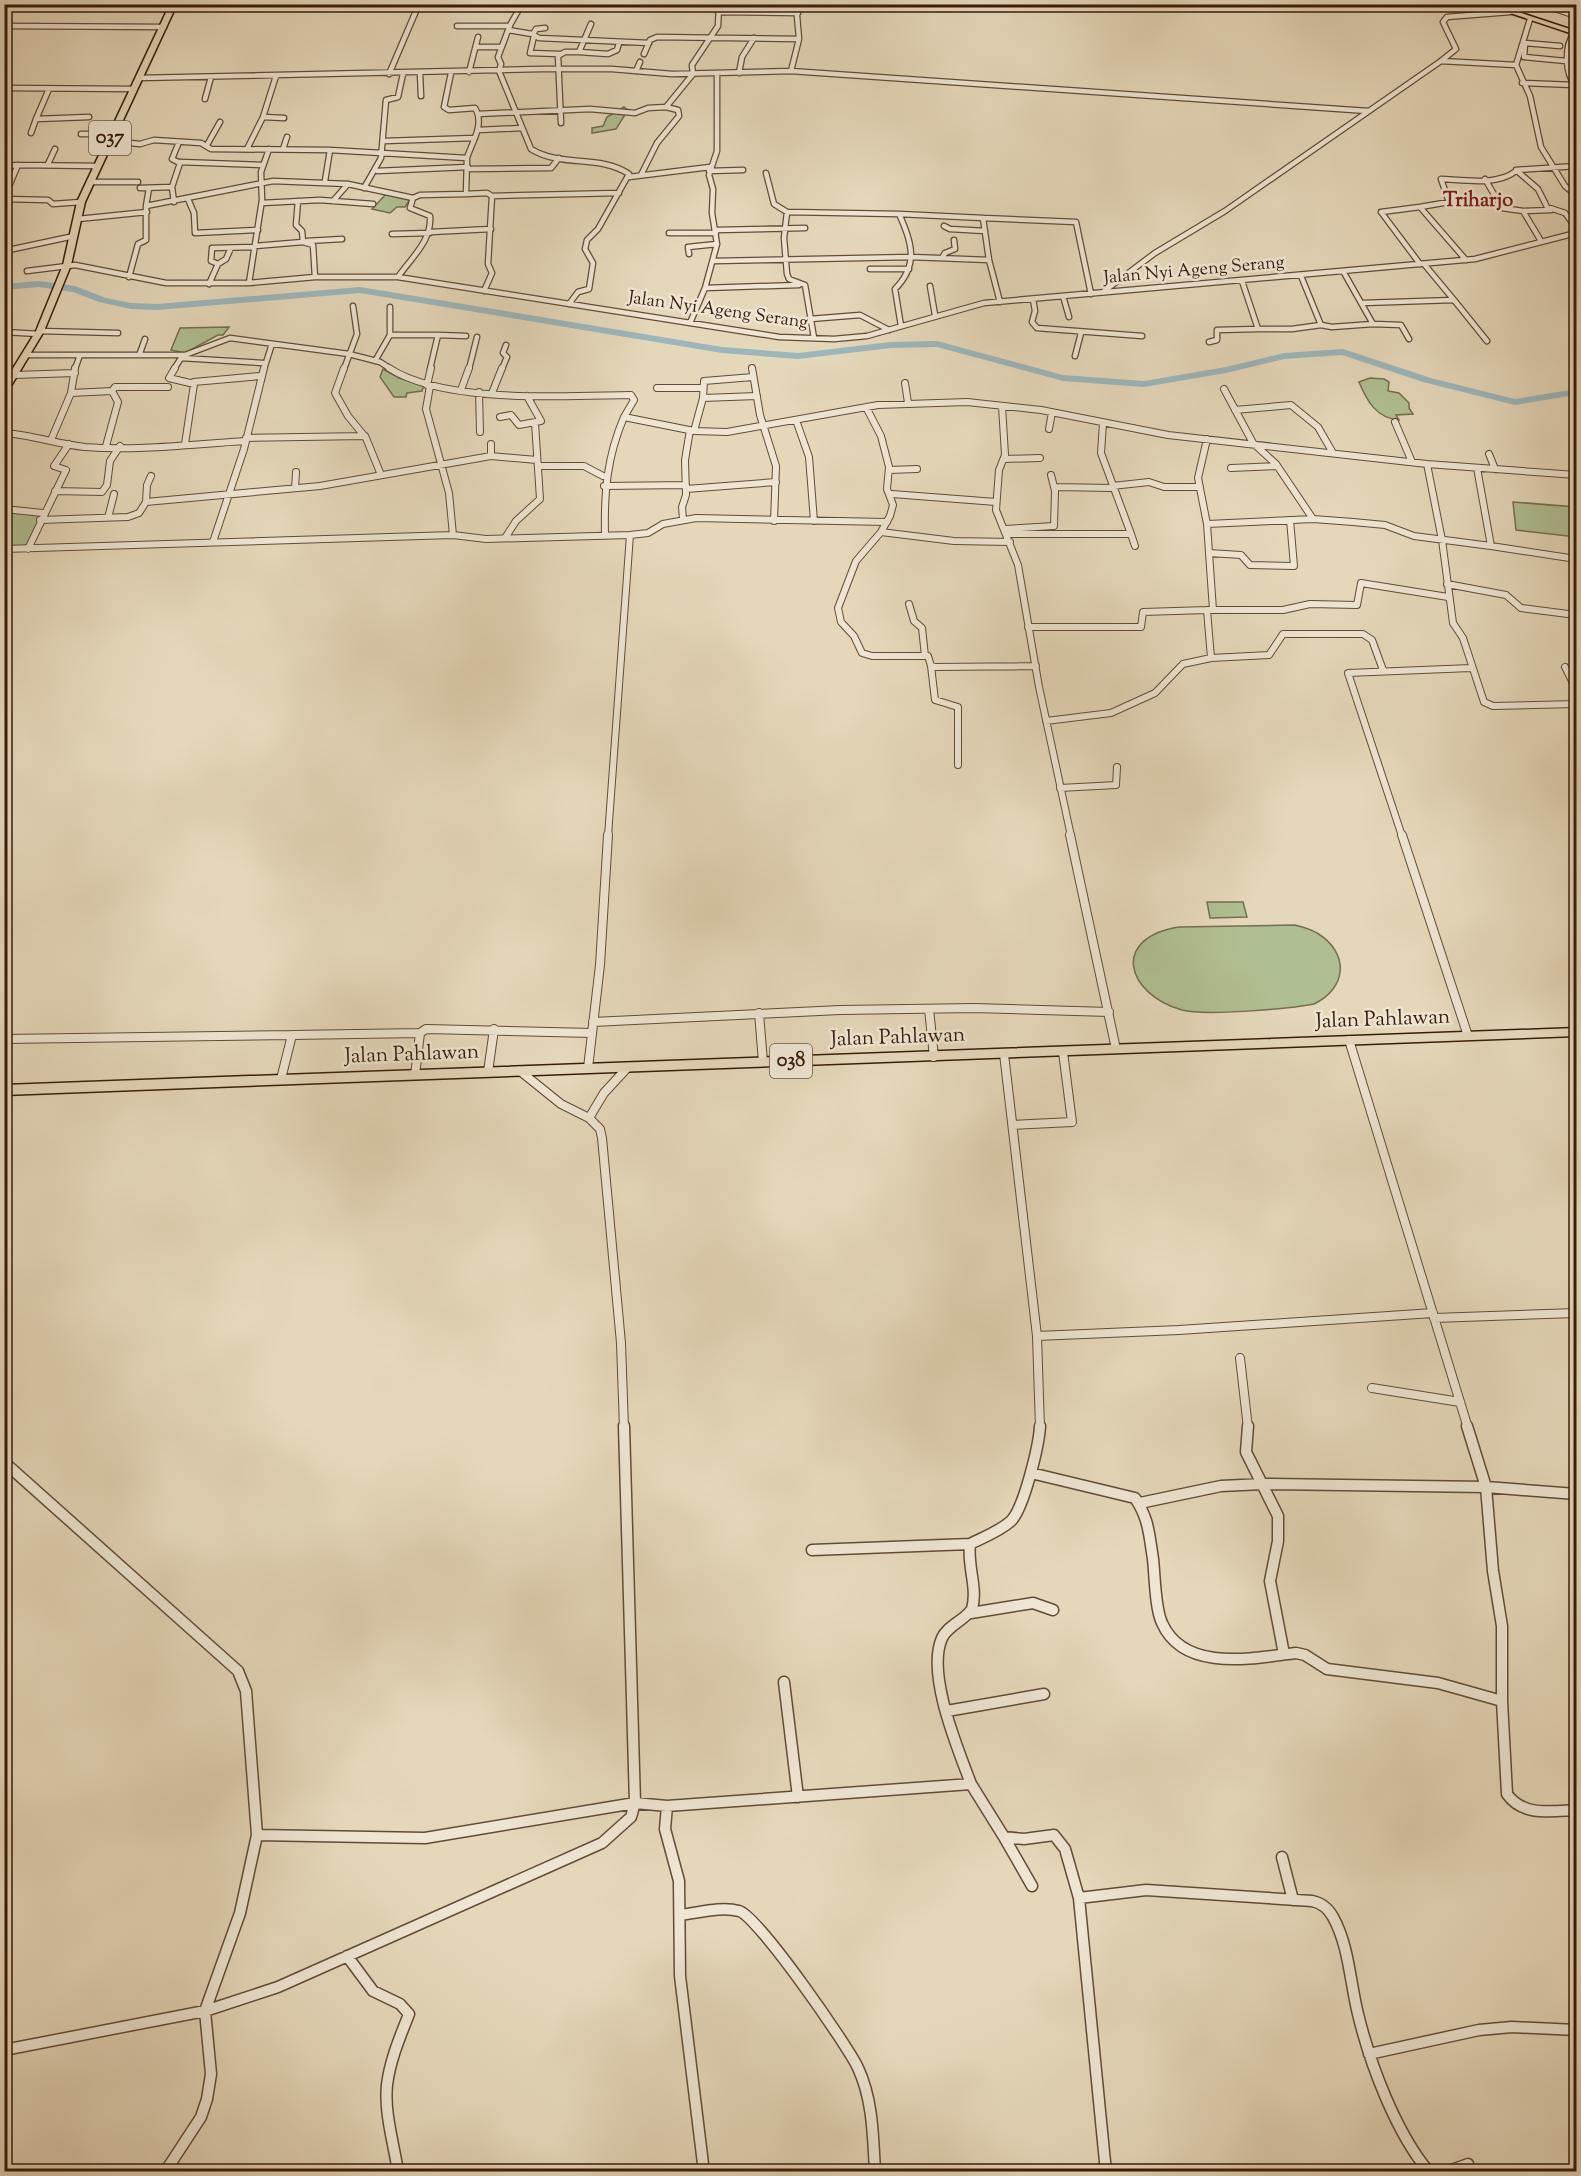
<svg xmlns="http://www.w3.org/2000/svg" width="1581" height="2176" viewBox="0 0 1581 2176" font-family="'Sorts Mill Goudy',serif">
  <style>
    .green { fill: #b0bf93; stroke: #746e4f; stroke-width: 1.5 }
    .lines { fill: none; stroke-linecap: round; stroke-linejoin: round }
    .river { fill: #9cb6bc; fill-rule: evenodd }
    .minor-far3-casing { stroke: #634b37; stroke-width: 7 }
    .minor-far2-casing { stroke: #634b37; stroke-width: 8 }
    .minor-far1-casing { stroke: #634b37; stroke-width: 10 }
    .minor-casing { stroke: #634b37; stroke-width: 13 }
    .primary-casing { stroke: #381c0b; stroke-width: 3 }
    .trunk-casing { stroke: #381c0b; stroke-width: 3 }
    .minor-far3 { stroke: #eee5d2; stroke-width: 4.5 }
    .minor-far2 { stroke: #eee5d2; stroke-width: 6 }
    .minor-far1 { stroke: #eee5d2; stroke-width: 8 }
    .minor { stroke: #eee5d2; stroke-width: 10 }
    .primary { fill: #e5d7ba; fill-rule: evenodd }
    .trunk { fill: #e5d7ba; fill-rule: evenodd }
    .labels { text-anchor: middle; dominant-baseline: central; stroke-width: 5; stroke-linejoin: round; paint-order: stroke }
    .far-street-label { font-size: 18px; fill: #381c0b; stroke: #eee5d2 }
    .shield { fill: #eee5d2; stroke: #6f5847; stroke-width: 1.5 }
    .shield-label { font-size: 20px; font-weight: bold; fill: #381c0b }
    .far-quarter-label { font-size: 20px; font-weight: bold; fill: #7a1f14; stroke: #eee5d2 }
    .street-label { font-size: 21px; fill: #381c0b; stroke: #eee5d2 }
  </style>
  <rect width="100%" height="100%" fill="#e5d7ba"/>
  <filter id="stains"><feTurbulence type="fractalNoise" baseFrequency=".00333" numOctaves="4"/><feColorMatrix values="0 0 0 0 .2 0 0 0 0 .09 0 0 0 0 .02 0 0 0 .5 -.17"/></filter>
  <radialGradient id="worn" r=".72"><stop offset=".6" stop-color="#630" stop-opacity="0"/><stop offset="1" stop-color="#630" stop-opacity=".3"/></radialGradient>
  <path class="green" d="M624 107 628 110 616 129 592 133V128L603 126 607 117Z
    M386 194 411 198 405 207H397L390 213 372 209Z
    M229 327 223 335H218L185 353 171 350 180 328Z
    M383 369 399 378 424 385 422 391 407 393 406 397H394L380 377Z
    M1370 378 1384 379 1389 382 1388 391 1399 393 1409 403V408L1413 414 1396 415 1399 420C1376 418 1367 401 1359 382Z
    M1513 502 1576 507V537L1516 530Z
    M4 510 43 514 30 547H5Z
    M1207 902H1243L1247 917 1210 918Z
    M1295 925C1302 927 1311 929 1317 933 1350 953 1347 988 1314 1004 1289 1009 1205 1016 1182 1010 1126 994 1110 938 1179 927Z"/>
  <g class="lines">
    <path class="river" d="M39 281 75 286 106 298 131 303 157 304 360 287 722 347 798 353 891 342 937 341 1063 375 1144 381 1226 367 1284 353 1343 349 1431 378 1515 399 1576 389V395L1515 405 1423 382 1342 355 1284 359 1226 373 1144 387 1063 381 937 347 891 348 798 359 722 353 360 293 157 310 131 309 99 302 73 292 39 287 4 290V284Z
      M1576 289V344L1571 341 1569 294Z"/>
    <g class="minor-far3-casing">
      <path id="minor-far3" d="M522 4 510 25 498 57 501 64 499 71 531 149C562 168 599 154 629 174L598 229 587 240 585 249 593 263 589 289 578 292 569 304
        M666 4H688
        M1541 4 1576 16
        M718 12 798 13
        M4 26 164 27
        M457 26H510
        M508 30 532 34 539 38 649 43
        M1574 33C1564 46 1565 74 1575 85
        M533 34 536 29 545 28
        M534 36 530 53 559 54
        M1560 46 1525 43 1524 57 1576 62
        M476 47H501
        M579 52 608 54 617 50 619 43
        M644 54 650 40 657 37 799 39
        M1441 61 1516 65 1530 19
        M1516 65 1530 96 1541 147 1565 186 1576 195
        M636 71 640 62
        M791 71 799 39 796 4
        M469 72 478 37
        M420 73 421 96
        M451 73 444 107 449 110 475 108C485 124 472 142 467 158
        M739 73 742 57 754 38
        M389 74 419 4
        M139 78 541 69H612L672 74 791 71 1368 111
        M1522 83 1573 85 1576 94
        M4 88 134 89
        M49 89 36 119 89 117
        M205 99 211 77
        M666 107 693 74 692 65 718 26 719 4
        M478 114 590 109 635 113 648 108 666 107 678 110 679 116 657 143 641 175
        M263 117 284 118
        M561 123 558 56 565 52H579L591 24
        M478 130 522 128
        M31 133 36 119
        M81 134H113
        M109 141 140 144 154 140 201 143 211 149 330 150 467 158 466 194 487 193 492 196 488 264 492 273 484 291
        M384 141 475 138
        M207 145 220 122
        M247 149 263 117 276 76
        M283 149 287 137
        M180 162 263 165
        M48 164 55 149
        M4 166 18 165
        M1576 166 1516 170 1538 189 1547 207 1565 213 1576 228
        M468 169 551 168 559 158
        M377 171 468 167
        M709 171 743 170
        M766 173 774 204 787 212 899 214C912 242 919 265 895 289L901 326
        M629 177 710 167
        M1485 179 1502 208 1523 211 1541 241
        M325 181 330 150
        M89 182H138
        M140 188 172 187
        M364 188 381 158 386 100 398 97 403 74
        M492 196 619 193
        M4 198 18 165 97 166
        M4 199 48 200 53 204 81 202
        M188 199 194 213 195 233 258 230
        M298 201 296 225 302 231 303 242 313 245 315 277
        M333 201 348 184
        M174 202 172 187 180 163 172 159 179 142
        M262 203 320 200 373 204
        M146 206 149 188
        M1420 207 1381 212 1420 264
        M1523 211 1551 210
        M787 212 784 238 787 274 789 279 805 285 814 338
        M899 214 983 218 989 260 1000 302
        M983 218 1076 222 1091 294
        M78 219 147 212
        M944 226 950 229 985 231
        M716 230 805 228
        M431 232 491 229
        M669 233H716
        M392 234 430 233
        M307 241 342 239
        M255 246 303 242
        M4 251 74 236
        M689 254 688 247 717 244
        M942 258 945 253 955 249 954 240
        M1466 260 1420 207 1449 202 1441 179C1464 180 1497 186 1516 171
        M714 261 911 257 989 260
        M218 264 211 261 212 248 255 247
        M870 269H909
        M27 271 75 265 166 283H249L315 277H398L779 337 834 339 867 336 984 303 1475 259 1576 233
        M1301 276 1321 325 1332 327 1373 324 1343 271
        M129 277 138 244 146 240V206L273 181 348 184 413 198 420 195 466 194
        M398 277C411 258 432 241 430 216L410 208 413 198
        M249 283 262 200 261 172 269 149
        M209 284 218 264 226 259 231 248
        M930 286 935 315
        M705 288 799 285
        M1103 292 1155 253 1225 211 1441 61 1456 49 1443 22 1447 17 1510 12
        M1063 296 1069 317
        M1033 299 1035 311 1032 322 1037 328 1142 336
        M1454 300 1487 341
        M1362 303 1454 300 1424 264
        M810 319 860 315 889 330
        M690 323 705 288 717 244 712 213 713 189 709 175 717 151V73
        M1373 324 1401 325 1409 339
        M1258 329H1292L1321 325
        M40 331 118 333
        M4 332 39 334
        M390 335H438L430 369
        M438 335 466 336
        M4 341 10 333
        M1209 342 1217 340V330L1258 329 1242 281
        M140 353 145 339
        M27 355H185L230 338 349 354 380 362 391 369
        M1075 356 1081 333
        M181 358 263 363
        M375 361 390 335V307
        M75 369 80 355
        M174 369 183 355
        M264 369 272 344
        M344 369 357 334 353 306
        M469 369 477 337
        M502 369 507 357 503 353 506 345"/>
    </g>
    <g class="minor-far2-casing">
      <path id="minor-far2" d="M175 368 169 378 194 384 185 444
        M344 368 335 393 348 416 366 438 381 475
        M389 368C444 404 565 396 631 395L634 400 624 417 694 431 727 432 878 405 967 402 1041 410 1168 435 1427 464 1576 475
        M752 368 760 415 776 466 774 521
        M14 375 75 373
        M194 382 260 376
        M905 383 908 403
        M427 385 431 368
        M430 386 426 409 449 493 453 535
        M657 388H702
        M1224 389 1253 443 1276 464 1313 519
        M461 390 469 368
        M479 392 480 432
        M71 393 75 368
        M492 393 502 368
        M703 398 757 396
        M1002 406 1005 455 999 470 996 510 1018 565 1039 687 1071 836
        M866 407 881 436 889 467 887 489 893 505 890 516 881 532 954 541 1010 542
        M1235 410 1291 405 1318 427 1333 453
        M500 417 511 415 519 425 541 421 527 396
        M796 420 809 457 814 521
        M1395 422 1412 462
        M1103 423 1101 453 1131 534
        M1049 429 1052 412
        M694 431 703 398 704 381 753 377
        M4 433C32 435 57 444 85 447 139 451 193 444 246 441
        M246 438 365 436
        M1207 439 1198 478 1207 524 1213 610H1283L1310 604 1357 605 1361 583 1448 597
        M51 440 71 393 112 391 115 387H168
        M491 444V456
        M106 446 118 402 112 391
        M1489 454 1495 469
        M1004 459 1040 458
        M1427 464 1442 540 1453 623 1463 638 1484 702 1493 706 1576 704
        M538 466H584L603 476
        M1231 468 1277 466
        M1477 468 1491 546 1576 559
        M889 470 917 469
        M604 486 686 485
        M1112 486 1149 482 1164 487H1200
        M1054 487 1113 488
        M295 488 296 472
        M686 489 776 482
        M55 491 102 492 107 485 110 461 120 446
        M892 494 996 502
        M146 502 147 485 151 476
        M4 509 43 513
        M108 518 114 494
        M683 519 682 507 686 495 685 460 690 430
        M40 520 128 517 139 513 146 502 320 486 491 456 537 460
        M1207 524 1313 519 1353 522 1385 525 1414 536 1491 546
        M1005 529 1054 526 1055 491 1051 475
        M881 532 856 561 838 608 841 622 854 636 862 653 872 656H928L931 666 935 667 1036 666
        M1006 534H1131L1135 546
        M605 535C604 492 607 457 624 417
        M505 538 516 521 540 499 535 423
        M213 542 244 449 264 368
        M4 549 453 535 486 539 630 535 648 533 663 524 696 518 887 522
        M28 549 66 470 54 466 69 444
        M1209 553 1241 555 1250 565 1294 566 1290 520
        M1447 584 1506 595 1521 608 1576 615
        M909 604 914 621 922 628 925 656
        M1028 627H1141L1143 612 1207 610
        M1211 658 1269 655 1283 634H1363L1372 640 1383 670
        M931 666 935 700 958 707V765
        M1565 667 1576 689
        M1046 721 1111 713 1155 693 1183 664 1211 658 1207 610H1213
        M1060 788 1116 785 1117 767
        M608 836 630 535
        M1402 836 1348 673 1471 668"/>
    </g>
    <g class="minor-far1-casing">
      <path id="minor-far1" d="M1070 835 1116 1049
        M1402 835 1468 1036
        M929 1009 934 1057
        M759 1013 763 1062
        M593 1022 840 1010 974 1008 1109 1012
        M4 1039 292 1035
        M1349 1040 1468 1428
        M1004 1054 1037 1336 1040 1428
        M588 1068 600 965 608 835
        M520 1071 561 1104 589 1118
        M488 1072 494 1029
        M415 1075 420 1033 426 1029 592 1033
        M281 1079 292 1035 420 1033
        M1013 1125 1072 1122 1063 1052
        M1434 1318 1576 1313
        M1037 1336 1179 1330 1433 1313
        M1240 1358 1248 1428
        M1372 1388 1460 1402
        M624 1428 621 1343 602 1138 600 1129 589 1118 604 1093 628 1067"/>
    </g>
    <g class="minor-casing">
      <path id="minor" d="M1248 1426 1246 1452 1278 1516V1541L1270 1581 1284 1654
        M1467 1426 1486 1487 1493 1571 1502 1626V1701L1507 1794C1523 1817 1552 1811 1576 1810
        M4 1462 238 1671 246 1691 257 1835 240 1913 205 2011 211 2074 207 2099 201 2117 165 2172
        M1031 1473 1135 1498C1149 1519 1149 1534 1153 1559 1155 1577 1155 1608 1162 1623 1184 1673 1254 1658 1296 1653L1305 1655 1327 1669 1438 1683 1502 1701
        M1140 1503 1221 1486 1263 1484 1486 1487 1576 1494
        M812 1550 970 1544
        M971 1613 1033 1603 1053 1610
        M784 1682 798 1797
        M947 1711 1044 1694
        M971 1784 1004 1837 1024 1839 1054 1835 1065 1849 1079 1898 1106 2172
        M667 1806 665 1829 679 1881 680 1976 704 2172
        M257 1835 425 1838 635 1803 667 1806 971 1784C958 1749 926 1674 942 1638 948 1625 964 1621 972 1609 978 1588 967 1566 970 1544 984 1537 1000 1531 1011 1521 1024 1508 1039 1445 1040 1426
        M1004 1837 1032 1886
        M1282 1857 1293 1900
        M1079 1898 1146 1890 1312 1901C1322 1903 1328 1908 1333 1917 1349 1946 1350 1982 1358 2014 1370 2064 1396 2133 1429 2172
        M680 1915C698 1913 721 1906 739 1911 757 1915 848 2046 858 2068 873 2100 873 2137 875 2172
        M347 1956 373 1991 400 2004 409 2014C400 2037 390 2060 387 2085 384 2113 394 2144 398 2172
        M4 2050 205 2011 278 1987 602 1843 631 1817 635 1803 624 1426
        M1369 2054 1479 2030 1512 2027 1576 2030
        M1446 2172 1468 2164"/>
    </g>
    <g class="primary-casing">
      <path id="primary" d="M170 4H177L85 202 71 265 44 331 8 391 4 393V383L36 331 63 265 77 202Z
        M1576 1028V1036L4 1095V1085Z"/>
    </g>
    <g class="trunk-casing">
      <path id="trunk" d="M1483 4H1494L1576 31V35Z"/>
    </g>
    <use href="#minor-far3" class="minor-far3"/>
    <use href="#minor-far2" class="minor-far2"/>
    <use href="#minor-far1" class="minor-far1"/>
    <use href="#minor" class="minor"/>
    <use href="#primary" class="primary"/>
    <use href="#trunk" class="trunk"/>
  </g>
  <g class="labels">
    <g class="far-street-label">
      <text transform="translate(1194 271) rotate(-5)">Jalan Nyi Ageng Serang</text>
      <text transform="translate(718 311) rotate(8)">Jalan Nyi Ageng Serang</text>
    </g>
    <g class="shield">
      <rect x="89" y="121" width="42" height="34" rx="4.5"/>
      <rect x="770" y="1044" width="42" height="34" rx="4.5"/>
    </g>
    <g class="shield-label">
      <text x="110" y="138">037</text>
      <text x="791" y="1061">038</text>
    </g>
    <g class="far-quarter-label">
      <text x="1478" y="201">Triharjo</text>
    </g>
    <g class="street-label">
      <text transform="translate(1383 1020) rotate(-2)">Jalan Pahlawan</text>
      <text transform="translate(898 1038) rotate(-2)">Jalan Pahlawan</text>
      <text transform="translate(412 1055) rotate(-2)">Jalan Pahlawan</text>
    </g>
  </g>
  <rect width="1581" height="2176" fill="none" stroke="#e5d7ba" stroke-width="24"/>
  <rect x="6" y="6" width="1569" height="2164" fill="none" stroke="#381c0b" stroke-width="3"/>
  <rect x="12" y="12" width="1557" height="2152" fill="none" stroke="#381c0b" stroke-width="1.5"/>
  <rect width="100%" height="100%" filter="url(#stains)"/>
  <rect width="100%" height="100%" fill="url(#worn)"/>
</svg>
